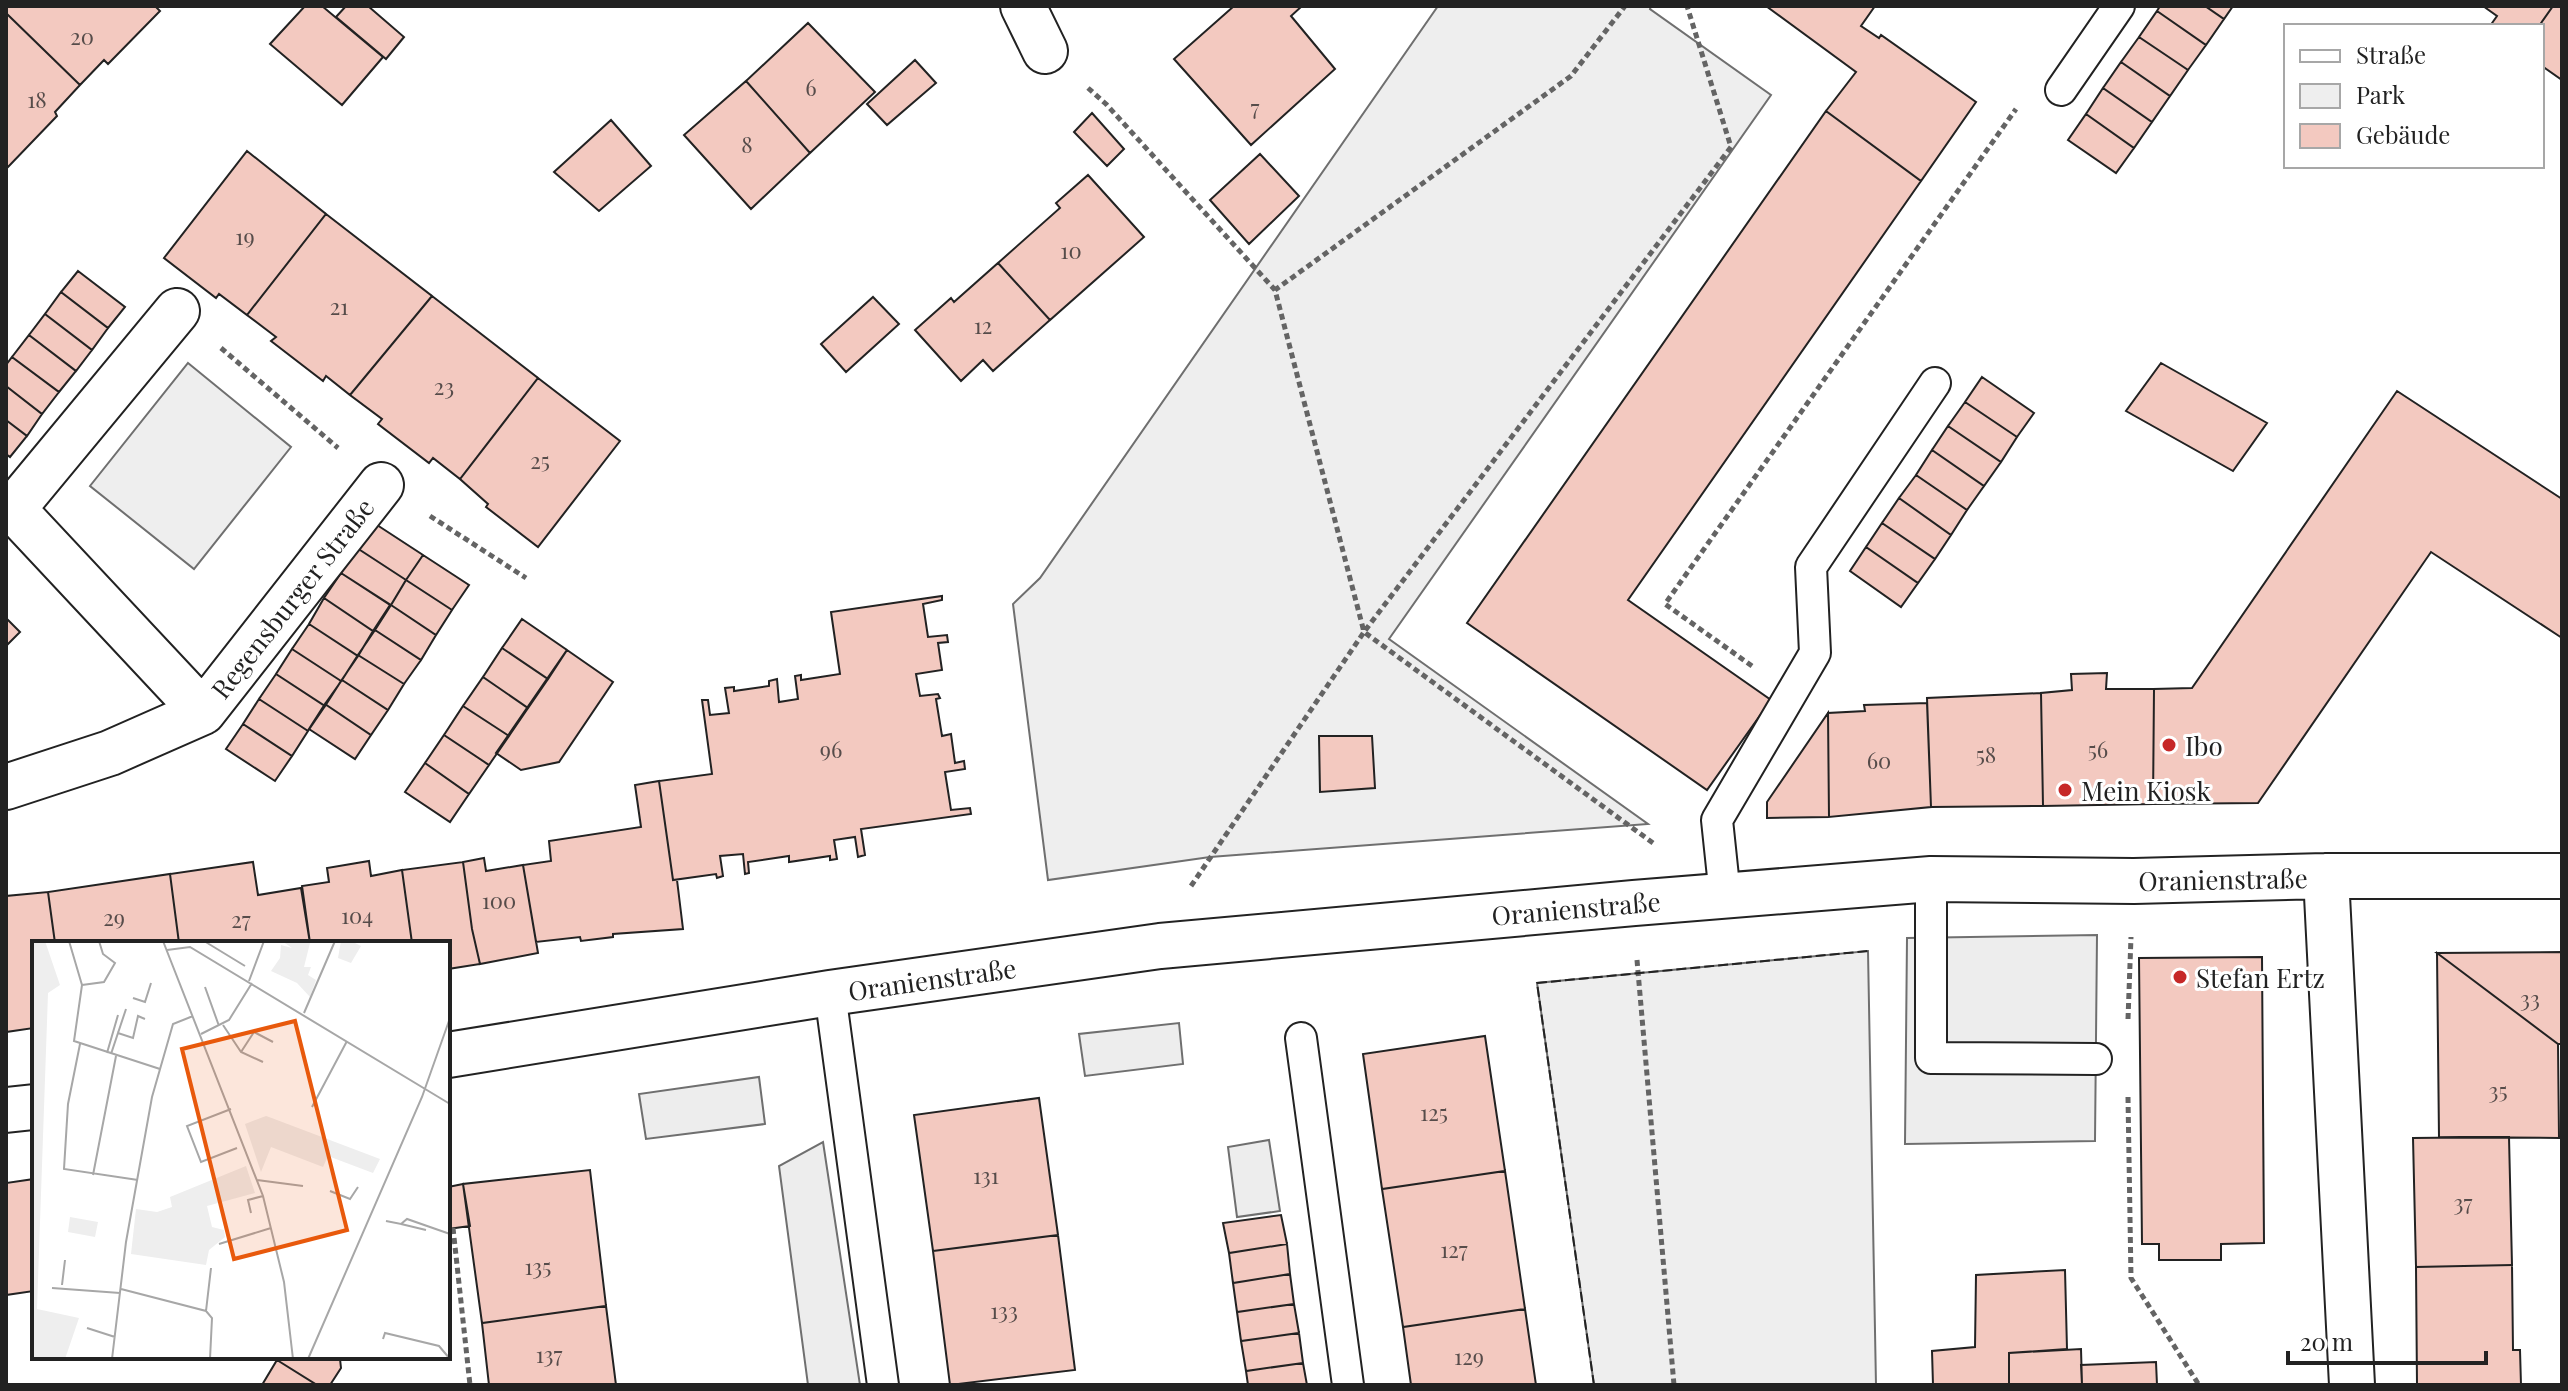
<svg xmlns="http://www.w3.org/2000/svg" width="2568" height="1391" viewBox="0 0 2568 1391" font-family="'Playfair Display',serif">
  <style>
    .green { fill: #eee; stroke: #6f6f6f; stroke-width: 2 }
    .parking { fill: #ededed; stroke: #6f6f6f; stroke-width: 2 }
    .building { fill: #f3c9c0; stroke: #222; stroke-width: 2 }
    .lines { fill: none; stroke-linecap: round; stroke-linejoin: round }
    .lane-casing { stroke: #222; stroke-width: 34 }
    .street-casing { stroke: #222; stroke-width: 48 }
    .path { stroke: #646464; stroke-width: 5; stroke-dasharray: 6 4; stroke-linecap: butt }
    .lane { stroke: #fff; stroke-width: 30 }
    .street { stroke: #fff; stroke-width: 44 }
    .fence { stroke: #222; stroke-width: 2; stroke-dasharray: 10 4; stroke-linecap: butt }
    .poi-dot { fill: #c62828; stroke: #fff; stroke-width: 3 }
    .labels { text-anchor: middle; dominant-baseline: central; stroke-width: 6; stroke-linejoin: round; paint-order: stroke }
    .number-label { font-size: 22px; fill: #564c4a }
    .street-label { font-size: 26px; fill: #222; stroke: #fff }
    .poi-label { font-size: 26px; fill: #222; stroke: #fff; text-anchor: start }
    .inset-road { fill: none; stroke: #a7a7a7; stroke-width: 2 }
    .view { fill: #e8590c; fill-opacity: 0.15; stroke: #e8590c; stroke-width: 4 }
    .inset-edge { fill: none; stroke: #222; stroke-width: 4 }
  </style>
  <rect width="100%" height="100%" fill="#fff"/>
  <path class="green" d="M1438 6H1651L1650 9 1771 95 1389 639 1648 824 1210 857 1048 880 1013 604 1040 578Z
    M188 363 291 447 194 569 90 486Z
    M1868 951 1876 1385H1594L1537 983Z"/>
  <path class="parking" d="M2097 935 2095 1141 1905 1144 1907 938Z
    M1179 1023 1183 1064 1085 1076 1079 1034Z
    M759 1077 765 1124 646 1139 639 1094Z
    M1269 1140 1280 1211 1237 1217 1228 1147Z
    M823 1142 860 1385H808L779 1166Z"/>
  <path class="building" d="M6 6H155L160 11 108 64 104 60 80 85 6 13Z
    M305 6H322L383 57 342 105 270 44Z
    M346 6H368L404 37 386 59 336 17Z
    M1234 6H1302L1291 16 1335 69 1251 145 1174 59Z
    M1766 6H1875L1861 26 1879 38 1881 35 1976 102 1921 181 1826 111 1856 72Z
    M2160 6H2205L2224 19 2206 45 2157 11Z
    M2205 6H2233L2224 19Z
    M2483 6H2553L2539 26H2490L2497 16Z
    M2553 6H2562V80L2542 66V26H2539Z
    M2157 11 2206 45 2188 70 2139 37Z
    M6 13 80 85 55 112 57 116 8 167 6 166Z
    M808 23 875 92 810 153 746 81Z
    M2139 37 2188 70 2170 96 2121 62Z
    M915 60 936 83 887 125 867 104Z
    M2121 62 2170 96 2152 122 2103 88Z
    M746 81 810 153 751 209 684 135Z
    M2103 88 2152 122 2134 148 2086 114Z
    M1826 111 1921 181 1628 600 1771 700 1707 790 1467 623Z
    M1092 113 1124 149 1107 166 1074 132Z
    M2086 114 2134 148 2116 173 2068 140Z
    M611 120 651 166 599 211 554 172Z
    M247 151 326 214 247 315 219 294 216 298 164 258Z
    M1260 154 1299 196 1249 244 1210 200Z
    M1088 175 1144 237 1050 320 998 263 1060 208 1056 203Z
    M326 214 432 296 350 395 326 376 323 381 271 341 276 337 247 315Z
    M998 263 1050 320 993 371 983 360 961 381 915 330 951 298 954 302Z
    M78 271 125 307 108 328 61 292Z
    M61 292 108 328 92 350 45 314Z
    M432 296 538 378 460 479 433 458 429 463 378 424 382 419 350 395Z
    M873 297 899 324 846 372 821 344Z
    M45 314 92 350 76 371 29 335Z
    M29 335 76 371 59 392 12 357Z
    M12 357 59 392 42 414 6 386V365Z
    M2161 363 2267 423 2233 471 2126 411Z
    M1982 377 2034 413 2017 437 1965 402Z
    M538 378 620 441 538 547 486 507 488 504 460 479Z
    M6 386 42 414 27 436 6 420Z
    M2397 391 2562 499V638L2431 552 2258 803 2153 804 2154 689 2192 688Z
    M1965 402 2017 437 2001 462 1948 426Z
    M6 420 27 436 10 457 6 454Z
    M1948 426 2001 462 1984 486 1932 450Z
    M1932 450 1984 486 1967 510 1916 475Z
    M1916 475 1967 510 1951 535 1899 498Z
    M1899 498 1951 535 1935 559 1882 523Z
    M374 523 423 555 406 580 357 548Z
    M1882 523 1935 559 1918 583 1866 547Z
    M1866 547 1918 583 1901 607 1850 571Z
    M357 548 406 580 391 605 341 573Z
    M423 555 469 585 452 610 406 580Z
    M341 573 390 605 373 631 324 598Z
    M406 580 452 610 436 635 391 605Z
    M942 596V600L923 604 928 637 947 635 948 642 938 643 942 670 916 674 920 696 938 694 940 698 936 699 942 736 951 734 955 763 964 761 965 769 945 772 951 810 970 808 971 814 861 829 865 855 858 857 855 837 834 840 837 859 830 860V856L789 862V856L748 862 749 873 745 874 743 854 720 856 723 876 717 878 716 874 673 880 659 781 712 774 702 700H708L710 715 729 713 725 688 734 687V691L769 686V681L777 679 779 702 798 699 795 676 801 675V680L840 674 831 612Z
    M324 598 373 631 358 656 309 624Z
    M391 605 436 635 421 660 375 630Z
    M6 618 20 632 6 646Z
    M522 619 567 650 548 679 502 648Z
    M309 624 358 656 341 681 292 649Z
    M375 630 421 660 404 684 358 655Z
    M502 648 548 679 528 708 483 677Z
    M292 649 341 681 325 706 276 674Z
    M567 650 613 682 559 762 521 770 496 753Z
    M358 655 404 684 388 710 342 680Z
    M2107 673 2106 689H2154L2153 804 2043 806 2041 693 2072 690 2071 674Z
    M276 674 325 706 308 731 259 699Z
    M483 677 528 708 509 736 463 706Z
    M342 680 388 710 371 735 325 704Z
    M2041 693 2043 806 1931 807 1927 698Z
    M259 699 308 731 292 756 243 724Z
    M1927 703 1931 807 1829 817 1828 713 1865 711 1864 705Z
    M325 704 371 735 355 759 309 729Z
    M463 706 509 736 489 765 444 735Z
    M1828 713 1829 817 1767 818V802Z
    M243 724 292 756 275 781 226 749Z
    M444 735 489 765 469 794 425 763Z
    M1319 736H1372L1375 788 1320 792Z
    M425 763 469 794 450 822 405 792Z
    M659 781 673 880H677L683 929 613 934V937L581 941 580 937 536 942 523 865 551 861 549 841 641 827 635 785Z
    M484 858 486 871 523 865 538 953 480 964 472 929 463 862Z
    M369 861 371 876 402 870 412 943H310L302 886 329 882 327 868Z
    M253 862 258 895 301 888 310 943H179L170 874Z
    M463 862 472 929 480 964 448 969V943H412L402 870Z
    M170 874 179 943H55L48 892Z
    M48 892 55 943H34V1028L6 1032V896Z
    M2562 952V1044H2558L2437 953Z
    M2437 953 2558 1044 2559 1138 2439 1137Z
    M2262 957 2264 1243 2221 1244V1260H2159V1244H2142L2139 958Z
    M1485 1036 1505 1171 1382 1189 1363 1054Z
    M1039 1098 1058 1235 933 1251 914 1115Z
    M2509 1137 2512 1265 2416 1267 2413 1138Z
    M590 1170 606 1306 482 1323 463 1184Z
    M1505 1171 1525 1309 1403 1327 1382 1189Z
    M34 1179V1291L6 1295V1183Z
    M463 1184 470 1226 448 1229V1187Z
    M1281 1215 1287 1244 1229 1253 1223 1223Z
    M1058 1235 1075 1370 950 1385 933 1251Z
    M1287 1244 1290 1274 1233 1283 1229 1253Z
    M2512 1265 2513 1350H2520L2521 1385H2417L2416 1267Z
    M2065 1270 2067 1349 2009 1353V1385H1933L1932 1351 1975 1347 1976 1275Z
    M1290 1274 1294 1304 1237 1312 1233 1283Z
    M1294 1304 1299 1333 1241 1341 1237 1312Z
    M606 1306 616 1385H489L482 1323Z
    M1525 1309 1536 1385H1411L1403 1327Z
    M1299 1333 1303 1363 1246 1371 1241 1341Z
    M2081 1349 2082 1385H2009V1353Z
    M279 1357H335L340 1359 341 1368 330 1385H317L277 1360Z
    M277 1360 317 1385H262Z
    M2156 1362 2157 1385H2082L2081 1365Z
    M1303 1363 1307 1385H1248L1246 1371Z"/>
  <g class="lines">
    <g class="lane-casing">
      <path id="lane" d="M2061 90 2119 6
        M1931 879V1058L2096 1059
        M1725 896 1717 820 1815 653 1811 567 1935 383
        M830 993 883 1385
        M1301 1038 1348 1385"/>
    </g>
    <g class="street-casing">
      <path id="street" d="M1023 6 1045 51
        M177 311 13 509 203 712
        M6 787 110 753 203 712 381 485
        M2326 876 2352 1385
        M448 1055 830 993 1160 946 1634 903 1931 879 2134 881 2326 876H2562
        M6 1110 34 1107"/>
    </g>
    <path class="path" d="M1088 88 1106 104 1275 290
      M221 348 338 448
      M430 516 526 578
      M1752 666 1665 604 2016 109
      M1653 843 1364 632 1731 147 1687 6
      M1191 886 1364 632 1275 290 1571 76 1625 6
      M1637 960 1674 1385
      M2128 1019 2131 937
      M2128 1097 2131 1278 2199 1385
      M448 1181 449 1187
      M453 1228 470 1385"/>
    <use href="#lane" class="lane"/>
    <use href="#street" class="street"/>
    <path class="fence" d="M1594 1385 1537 983 1868 951"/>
  </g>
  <g class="poi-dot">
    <circle cx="2169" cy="745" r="8"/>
    <circle cx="2065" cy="790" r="8"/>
    <circle cx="2180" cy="977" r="8"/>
  </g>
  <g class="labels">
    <g class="number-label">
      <text x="82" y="36">20</text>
      <text x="811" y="87">6</text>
      <text x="37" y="99">18</text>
      <text x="1255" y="107">7</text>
      <text x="747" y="144">8</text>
      <text x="245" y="236">19</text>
      <text x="1071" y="250">10</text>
      <text x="339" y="306">21</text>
      <text x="983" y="325">12</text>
      <text x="444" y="386">23</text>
      <text x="540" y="460">25</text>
      <text x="831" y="749">96</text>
      <text x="2098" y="749">56</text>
      <text x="1986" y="754">58</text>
      <text x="1879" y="760">60</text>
      <text x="499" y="900">100</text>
      <text x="357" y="915">104</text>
      <text x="114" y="917">29</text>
      <text x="241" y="919">27</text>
      <text x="2530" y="998">33</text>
      <text x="2498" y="1090">35</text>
      <text x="1434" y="1112">125</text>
      <text x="986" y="1175">131</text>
      <text x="2463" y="1202">37</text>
      <text x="1454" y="1249">127</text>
      <text x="538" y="1266">135</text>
      <text x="1004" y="1310">133</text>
      <text x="549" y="1354">137</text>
      <text x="1469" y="1356">129</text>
    </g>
    <g class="street-label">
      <text transform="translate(292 598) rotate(-52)">Regensburger Straße</text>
      <text transform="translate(2223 879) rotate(-1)">Oranienstraße</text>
      <text transform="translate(1576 908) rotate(-5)">Oranienstraße</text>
      <text transform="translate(932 979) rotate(-8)">Oranienstraße</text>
    </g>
    <g class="poi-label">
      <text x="2185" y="745">Ibo</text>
      <text x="2081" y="790">Mein Kiosk</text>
      <text x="2196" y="977">Stefan Ertz</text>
    </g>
  </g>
  <g transform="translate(32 941)">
    <rect width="418" height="418" fill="#fff"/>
    <path d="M0 0H13L28 44 16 52 5 368 47 377 33 418H0ZM250 0 278 2 272 26H279L276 34 284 39 278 56 265 42 239 30 248 17 249 4 260 7ZM309 0H336V1H321L329 5 319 22 306 17ZM234 175 237 176 348 218 341 232 296 215 291 226 239 206 229 231 213 183ZM214 225 223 252 175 265 180 286 192 289 193 296 177 309 174 324 99 313 104 268 125 271 140 266 138 256ZM38 276 66 281 63 296 36 291Z" fill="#eee"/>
    <path class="inset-road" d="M37 0 50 44 42 100 128 128M131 0 231 255 252 341 261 418M172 0 213 25M135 9 158 6 418 163M217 40 232 0M50 44 72 41 83 22 71 13 67 0M173 46 187 85M101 57 113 61 119 42M272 72 303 0M191 84 209 111 231 121M86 92 94 68M169 93 197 79 220 42M48 103 36 163 32 228 106 239M209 111 222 91 241 101M75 112 86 74M79 113 86 92 101 97 106 75 113 78M280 166 315 100M199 168 155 185 169 221 205 207M61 234 84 115M225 239 271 245M298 250 318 258 326 246M219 272 216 259 231 255M354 280 369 283 375 278 418 293M369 283 394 289M187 303 239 287M30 344 33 319M20 347 88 352M89 348 174 370 180 377 178 418M174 370 179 327M55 387 83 396M351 398 353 392 407 405 418 418M80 418 94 301 120 156 141 83 161 75M276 418 390 156 418 77"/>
    <path class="view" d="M263 80 315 289 202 318 150 108Z"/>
    <rect width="418" height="418" class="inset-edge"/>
  </g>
  <rect width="2568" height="1391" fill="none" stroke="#222222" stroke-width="16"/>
  <rect x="2284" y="24" width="260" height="144" fill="#ffffff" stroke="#a7a7a7" stroke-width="2"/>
  <rect x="2300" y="50" width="40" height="12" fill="#ffffff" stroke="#a7a7a7" stroke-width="2"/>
  <text x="2356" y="64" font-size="24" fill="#222222">Straße</text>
  <rect x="2300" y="84" width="40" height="24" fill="#eeeeee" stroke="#a7a7a7" stroke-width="2"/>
  <text x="2356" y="104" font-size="24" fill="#222222">Park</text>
  <rect x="2300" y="124" width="40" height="24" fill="#f3c9c0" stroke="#a7a7a7" stroke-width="2"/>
  <text x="2356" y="144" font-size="24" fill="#222222">Gebäude</text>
  <path d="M2288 1351v12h198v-12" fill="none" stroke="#222222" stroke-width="4"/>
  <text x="2300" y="1351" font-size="24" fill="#222222" stroke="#ffffff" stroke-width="6" paint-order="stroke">20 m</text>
</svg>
